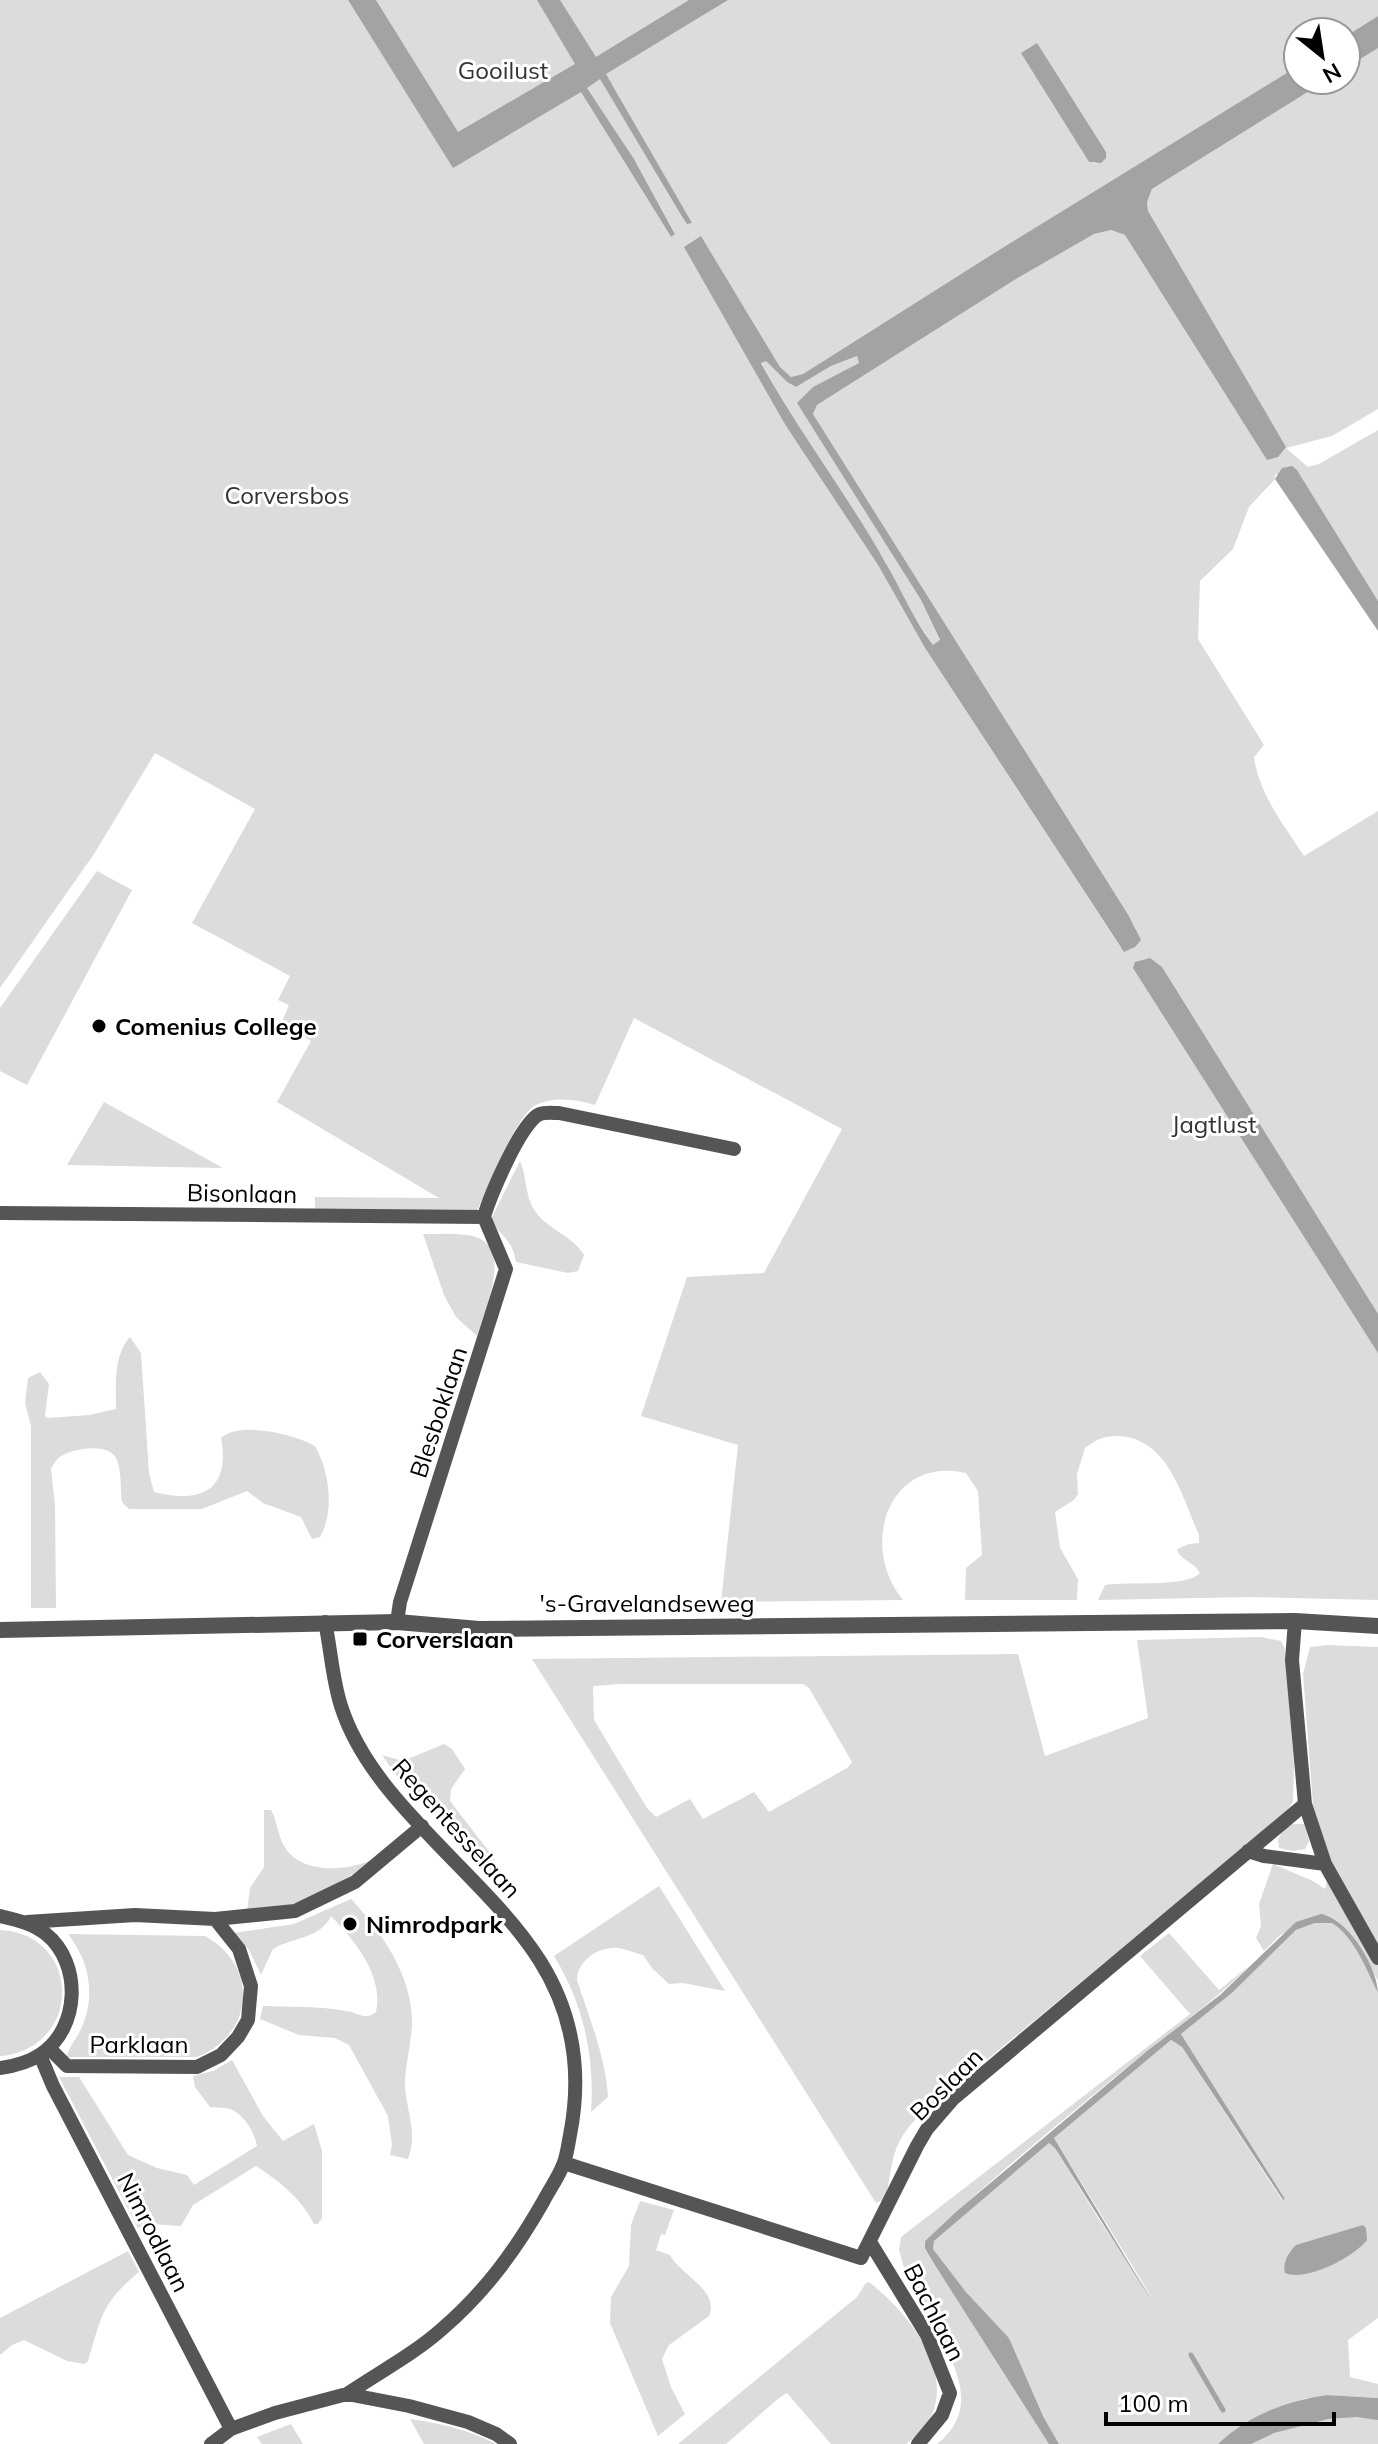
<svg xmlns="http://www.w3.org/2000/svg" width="1378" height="2444" viewBox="0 0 1378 2444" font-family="Mulish,sans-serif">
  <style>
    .green { fill: #dcdcdc; fill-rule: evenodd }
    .water { fill: #a3a3a3; fill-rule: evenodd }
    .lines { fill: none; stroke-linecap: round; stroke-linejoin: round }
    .stream { stroke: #a3a3a3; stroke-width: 5 }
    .minor { stroke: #555; stroke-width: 14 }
    .tertiary { stroke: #555; stroke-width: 16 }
    .poi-dot { fill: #000; stroke: #fff; stroke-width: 3 }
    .labels { text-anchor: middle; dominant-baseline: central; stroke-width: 6; stroke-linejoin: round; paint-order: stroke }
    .park-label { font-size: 24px; fill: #333; stroke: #fff }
    .poi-label { font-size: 24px; font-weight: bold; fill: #000; stroke: #fff; text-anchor: start }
    .street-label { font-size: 24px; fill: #000; stroke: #fff }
  </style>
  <rect width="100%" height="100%" fill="#fff"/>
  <path class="green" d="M0 0H348L454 168 458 133 376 0H1378V16L1346 36V32H1298V66L999 250 803 374 791 377 780 367 701 236 754 367 786 426 878 565 925 648 1121 948 1136 929 1129 916 813 414 817 405 1016 279 1094 234 1111 230 1125 235 1148 211 1147 202 1152 189 1327 80H1346V68L1378 48V409L1332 436 1286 448 1308 467 1319 464 1378 430V601L1297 470 1275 475V479L1249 507 1233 549 1200 581 1198 639 1264 745 1254 757C1259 794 1284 825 1304 856L1378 811V1600L1250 1597 1098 1600 1105 1585C1128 1581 1186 1588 1200 1573 1194 1561 1180 1561 1177 1549L1189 1544 1199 1543V1535C1183 1499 1170 1445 1127 1437 1111 1434 1098 1437 1085 1448L1077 1474 1078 1494 1074 1500 1055 1512 1060 1548 1078 1579 1077 1600H965L966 1568 982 1555 978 1491 966 1473C887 1455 859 1548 903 1600L721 1602 738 1445 641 1416 687 1277 764 1273 842 1129 634 1018 595 1105C576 1099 552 1096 534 1106 517 1116 487 1189 477 1211L315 1217V1197L439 1198 277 1102 311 1041 281 1023 289 1005 278 1000 290 976 192 923 255 809 155 753 94 854 0 988ZM1037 43 1097 164 1089 162 1022 53ZM611 84H612L691 222 678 210 606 88ZM592 96 634 159 675 233 670 236 586 100Z
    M857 356 860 363 813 387 798 403 921 600 940 641 933 645 901 596 885 561 786 408 761 362 766 361 787 382 796 387 831 366Z
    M97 871 132 890 27 1085 0 1071V1008Z
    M104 1102 223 1168 67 1165Z
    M520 1161C527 1177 525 1197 535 1211 548 1230 573 1236 584 1255L578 1271 568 1273 516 1262C512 1236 498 1236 491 1219Z
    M423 1234C437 1234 452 1233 467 1235 517 1241 485 1307 477 1336L456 1317 444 1295Z
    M130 1337 141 1353 149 1473 154 1492C200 1504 231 1491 221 1438 239 1421 295 1434 315 1446 329 1470 335 1511 320 1537L312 1539 301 1517 263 1503 247 1491 202 1509H129L122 1502C120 1489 122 1470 116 1458 109 1443 75 1448 63 1455 57 1458 54 1463 51 1469L55 1505 56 1608H31V1426L25 1403 28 1378 40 1372 49 1384 45 1415 47 1418 89 1415 116 1409C116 1386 113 1356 130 1337Z
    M1261 1637 1281 1641 1285 1649 1294 1765 1293 1801 1287 1812 920 2115C891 2143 893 2161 886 2199L876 2203 532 1659 1018 1654 1045 1756 1148 1718 1137 1640ZM621 1684H803L809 1688 852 1762 847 1768 769 1812 754 1792 703 1819 690 1799 656 1817 647 1808 594 1720 593 1686Z
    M1327 1645 1378 1647V1981C1366 1958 1352 1926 1327 1915L1280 1935 1264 1951 1256 1938 1261 1926 1259 1904 1273 1864 1313 1881 1325 1889 1332 1867 1313 1805 1303 1674 1310 1647Z
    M444 1744 452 1749 465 1769 451 1789 450 1801 494 1858 496 1880 401 1782 382 1755 403 1761Z
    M264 1810H271C277 1821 278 1835 284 1846 301 1875 346 1871 372 1860 336 1888 293 1911 247 1912L250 1888 264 1867Z
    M1287 1824H1305L1309 1841 1305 1849 1293 1851 1279 1848 1278 1839Z
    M659 1886 725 1991 683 1983 669 1984 652 1968 643 1955C635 1953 626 1949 618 1948 599 1946 577 1961 577 1980 589 2017 606 2058 608 2097L591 2112C595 2056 583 2003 554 1956Z
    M351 1899C382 1932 413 1977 412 2024 411 2044 406 2063 405 2080 404 2106 419 2131 408 2159L390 2155 392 2145 388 2116 349 2045 335 2038 299 2035 260 2019 263 2006C290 2007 319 2006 347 2011 358 2013 366 2021 376 2012 384 1976 355 1941 331 1916 320 1939 293 1937 273 1949L261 1975 249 1950 234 1933 294 1924Z
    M1315 1923H1332C1355 1938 1366 1969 1378 1993V2318L1348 2340 1350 2377 1378 2384V2398L1327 2395 1303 2399 1218 2444H1059L1043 2416 1009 2338 966 2292 933 2249 934 2241 1049 2143 1055 2148 1098 2218 1154 2301 1054 2138 1171 2040 1182 2047 1282 2200 1285 2199 1181 2034 1233 1992 1296 1930Z
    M0 1930C81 1934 84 2045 3 2056H0Z
    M1169 1933 1219 1990 1250 1965C1219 1997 1183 2023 1147 2051 1072 2112 995 2175 925 2241L933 2262 1052 2444H937C982 2409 954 2363 934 2325 924 2306 914 2287 904 2268L899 2250 901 2237 1190 2014 1140 1956Z
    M68 1934 205 1936C260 1966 254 2035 197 2057H67C68 2047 77 2039 81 2029 96 1997 90 1962 68 1934Z
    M232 2060 263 2116 283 2141 314 2124 322 2151V2218L318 2224H314C302 2199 279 2181 256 2166L193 2205 181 2226 150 2224 138 2228 59 2077H79L128 2155 157 2168 187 2175 194 2185 257 2146C255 2133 244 2114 230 2109 224 2107 216 2108 210 2107L195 2087 193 2076 213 2071Z
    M640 2201 674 2210 665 2235 661 2234 656 2250 670 2255C680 2275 720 2290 709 2316L669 2345 662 2359 671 2387 685 2414 658 2436 610 2323 611 2297 629 2266 631 2225Z
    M128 2251 139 2272C101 2304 102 2315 88 2361L84 2364 67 2361 24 2340 12 2345 0 2355V2318Z
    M869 2282C908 2313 961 2375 925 2427 920 2433 912 2439 906 2444H831L787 2393 779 2398 726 2444H678L857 2297 866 2283Z
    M1378 2404V2444H1229L1234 2440Z
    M410 2419C440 2423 469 2430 496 2444H424Z
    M291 2424 303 2444H262L257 2437Z"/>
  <path class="water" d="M348 0H376L458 132 575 64 537 0H560L596 57 689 0H728L606 74 692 223 687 224 678 210 600 79 587 88 634 159 675 234 671 237 581 92 453 168Z
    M1378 16V48L1346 68V36Z
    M1037 43 1106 152V158L1101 163 1089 162 1021 53Z
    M1298 66V80H1327L1152 189 1147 202 1148 211 1286 447 1278 457 1267 460 1125 235 1111 230 1094 234 1016 279 817 405 813 414 1129 916 1141 940 1135 947 1124 952 925 648 878 565 786 426 684 247 701 236 780 367 791 377 803 374 999 250ZM857 356 859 363 813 387 797 403 921 600 940 640 933 645C913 619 901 589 884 560 846 493 798 431 761 363L766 361 787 382 796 387 831 366Z
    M1292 466 1297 470 1378 601V631L1275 479 1282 468Z
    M1150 958 1162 967 1378 1314V1353L1133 968 1135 962Z
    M1321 1914C1348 1918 1378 1968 1378 1993 1366 1969 1355 1938 1332 1923H1315L1296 1930 1233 1992 1181 2034 1285 2199 1283 2200 1182 2047 1171 2040 1054 2138 1153 2303 1055 2148 1049 2143 934 2241 933 2249 966 2292 1009 2338 1043 2416 1059 2444H1049L933 2262 925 2248V2241L957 2211 1147 2051 1220 1995 1296 1922Z
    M1363 2225 1366 2228 1367 2240C1354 2257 1306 2282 1285 2273 1282 2263 1289 2252 1296 2245Z
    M1327 2395 1378 2398V2420L1356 2417 1328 2419 1274 2433 1251 2444H1218C1249 2415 1286 2401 1327 2395Z"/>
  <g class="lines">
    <path class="stream" d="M1191 2355 1223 2410"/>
    <path class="minor" d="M0 1213 484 1217
      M484 1217C489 1198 522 1120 540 1114 545 1112 554 1113 559 1113L734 1149
      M1295 1621 1292 1660 1305 1804 1325 1864 1378 1958
      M325 1622C331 1650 332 1678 341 1706 372 1804 485 1874 540 1961 574 2015 582 2074 570 2135 568 2145 567 2156 563 2165 558 2178 549 2190 543 2202 515 2251 485 2292 442 2329 414 2354 378 2373 347 2394
      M397 1622 400 1602 506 1269 484 1217
      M1248 1851 1264 1856 1325 1864
      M0 1916C17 1920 32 1923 46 1934 82 1963 80 2028 41 2054 28 2063 15 2066 0 2068
      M27 1922 135 1915 215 1919 295 1911 355 1882 422 1826
      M49 2048 67 2066 197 2067 221 2055 238 2037 248 2020 251 1986 239 1949 215 1919
      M40 2055 53 2086 231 2429
      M564 2163 861 2258 917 2146 927 2129 953 2099 1305 1804
      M870 2242 927 2335 950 2393 942 2415 918 2444
      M211 2444 231 2429 275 2413 347 2394 409 2406 468 2422 496 2434 510 2444"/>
    <path class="tertiary" d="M0 1630 397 1622 479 1629 1188 1622 1295 1621 1378 1626"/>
  </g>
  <g class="poi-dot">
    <circle cx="99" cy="1026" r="8"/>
    <rect x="352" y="1631" width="16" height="16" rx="4"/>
    <circle cx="350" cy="1924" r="8"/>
  </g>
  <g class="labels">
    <g class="park-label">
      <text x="503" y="70">Gooilust</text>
      <text x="287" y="495">Corversbos</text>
      <text x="1214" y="1124">Jagtlust</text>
    </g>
    <g class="poi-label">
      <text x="115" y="1026">Comenius College</text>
      <text x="376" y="1639">Corverslaan</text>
      <text x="366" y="1924">Nimrodpark</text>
    </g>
    <g class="street-label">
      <text transform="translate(242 1193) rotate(1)">Bisonlaan</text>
      <text transform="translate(438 1412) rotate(-72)">Blesboklaan</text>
      <text x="647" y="1603">'s-Gravelandseweg</text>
      <text transform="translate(457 1828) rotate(48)">Regentesselaan</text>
      <text x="139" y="2044">Parklaan</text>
      <text transform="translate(946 2084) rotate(-45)">Boslaan</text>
      <text transform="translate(154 2232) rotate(63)">Nimrodlaan</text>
      <text transform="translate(935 2312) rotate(63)">Bachlaan</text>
    </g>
  </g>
  <g transform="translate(1322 56) rotate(150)"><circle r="38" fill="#ffffff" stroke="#999999" stroke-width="2"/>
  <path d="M0-6L14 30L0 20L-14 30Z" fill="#000000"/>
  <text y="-12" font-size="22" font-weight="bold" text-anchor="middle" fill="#000000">N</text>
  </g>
  <path d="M1106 2412v12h228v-12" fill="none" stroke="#000000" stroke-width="4"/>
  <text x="1118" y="2412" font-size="24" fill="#000000" stroke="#ffffff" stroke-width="6" paint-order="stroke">100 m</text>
</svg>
